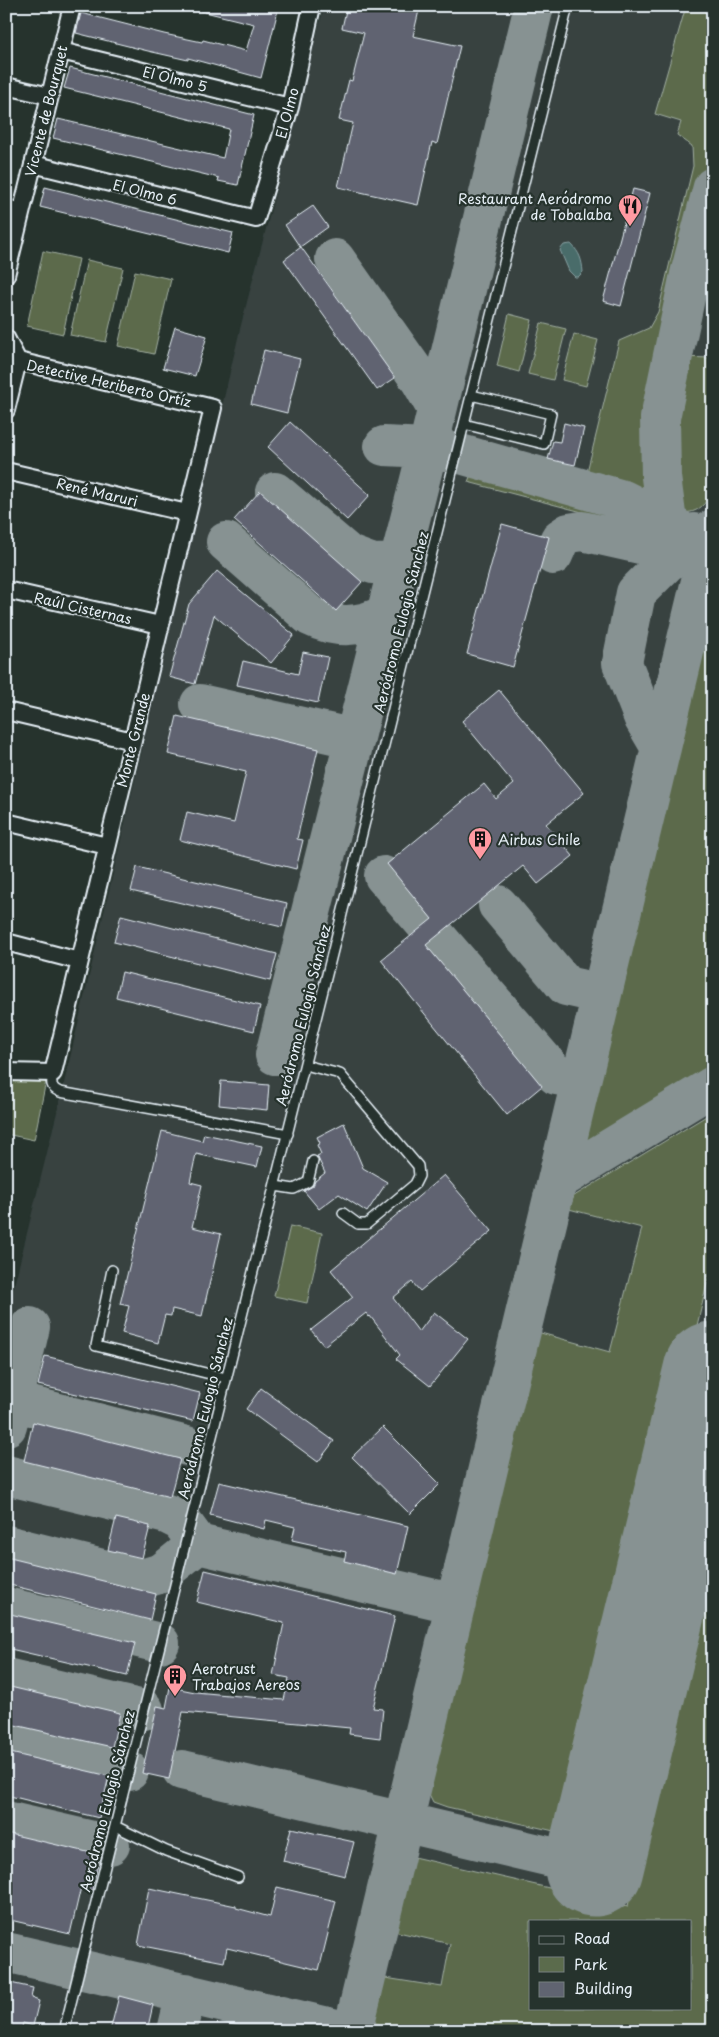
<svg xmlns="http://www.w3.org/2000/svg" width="719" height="2037" viewBox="0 0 719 2037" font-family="'Playpen Sans',sans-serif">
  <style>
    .built { fill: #374241; fill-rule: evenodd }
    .green { fill: #5b6b4c; stroke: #a2aea2; fill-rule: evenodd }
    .water { fill: #486c6b; stroke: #88a1a3 }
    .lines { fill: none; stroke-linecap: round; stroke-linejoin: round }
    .taxiway { stroke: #879292; stroke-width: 40 }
    .runway { stroke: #879292; stroke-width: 99 }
    .building { fill: #606471; stroke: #e8f1f8 }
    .lane-casing { stroke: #e8f1f8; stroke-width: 12 }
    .street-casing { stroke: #e8f1f8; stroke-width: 20 }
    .lane { stroke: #26332d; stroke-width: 9 }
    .street { stroke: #26332d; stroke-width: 16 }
    .labels { text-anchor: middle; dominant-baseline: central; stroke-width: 4.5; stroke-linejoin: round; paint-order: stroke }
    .street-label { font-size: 14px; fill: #e8f1f8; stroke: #26332d }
    .poi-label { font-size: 14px; fill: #e8f1f8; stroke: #26332d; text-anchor: start }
  </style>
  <rect width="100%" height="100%" fill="#26332d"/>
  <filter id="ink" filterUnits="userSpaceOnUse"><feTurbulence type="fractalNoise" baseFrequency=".02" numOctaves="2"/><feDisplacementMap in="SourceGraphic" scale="10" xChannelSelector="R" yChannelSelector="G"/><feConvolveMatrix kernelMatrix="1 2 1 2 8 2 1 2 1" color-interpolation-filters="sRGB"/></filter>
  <g filter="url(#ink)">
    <path class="built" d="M324 6H713V2031H6V1318L62 1092 241 325ZM530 1921H690V2008H530Z"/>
    <path class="green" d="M686 6H713V149L664 334 654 422 655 504 586 476 619 341 649 328 658 312 693 166 692 146 677 135 681 122 655 114Z
      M43 251 79 259 63 334 27 326Z
      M87 260 123 268 106 342 70 335Z
      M135 271 171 279 154 354 118 346Z
      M509 314 532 320 519 372 497 366Z
      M541 323 566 329 553 380 528 374Z
      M574 334 598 340 586 386 562 380Z
      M713 355V491C704 506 697 515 678 512L668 476 669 411 677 357 712 358Z
      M471 474 628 513 643 528 468 482Z
      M713 577V1076L598 1149 589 1150 581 1143 681 734Z
      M6 1080 46 1081 34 1140 6 1134Z
      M713 1112V1259L577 1824 563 1833 447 1807 433 1802 427 1790 537 1332 610 1352 642 1228 569 1209 574 1196Z
      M290 1226 322 1233 307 1303 274 1296Z
      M713 1546V2031H409L370 2022 379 1977 442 1987 450 1944 394 1931 409 1856 628 1906ZM530 1921H690V2008H530Z"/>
    <path class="water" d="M571 244C580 253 582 260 583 272L578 277H575L569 271 560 250 564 245Z"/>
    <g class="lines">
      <path class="taxiway" d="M335 259 421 381 437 409
        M384 446 428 448 457 453 623 500 667 522 696 541 708 552 713 555
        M275 492 349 555 373 564 399 563
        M667 522 661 477 660 418 690 274 713 187
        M226 542 310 616C336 629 361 628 386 614
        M553 555 560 539 569 533 582 531 658 548 675 544 694 533
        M200 704 355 739
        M661 748 644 719 622 663 636 593 666 563 713 529
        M384 876 556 1075 581 1079
        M498 905 566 986 602 994
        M275 1055 428 448 534 6
        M557 1181 713 1086
        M12 1401 187 1446
        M7 1426 30 1327
        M6 1475 167 1514 181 1521 198 1544 456 1604
        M6 1545 142 1579 162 1573 198 1544
        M6 1607 160 1643
        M6 1678 144 1710
        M6 1742 129 1771
        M182 1770 594 1867
        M6 1821 110 1845
        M6 1952 345 2031
        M177 2031 186 1993
        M353 2031 713 531"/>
      <path class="runway" d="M594 1867 713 1371"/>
    </g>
    <path class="building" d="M202 6H279L261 78 188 58V60L148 51 76 33 81 13 164 34 202 42 203 40 246 51 254 24 201 11Z
      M347 6H420L413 36 460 46 437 144 432 142 418 205 338 187 353 123 339 120 349 80 352 81 364 33 342 28Z
      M70 68 254 115 238 185 218 181 219 178 53 138 58 119 223 158 229 129 64 88Z
      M45 187 233 233 228 253 40 207Z
      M633 189 650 193 621 306 603 301Z
      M313 206 328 227 300 247 285 225Z
      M301 247 395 378 377 390 284 260Z
      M175 327 207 336 195 376 163 368Z
      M264 350 300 359 287 413 251 404Z
      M290 422 370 495 347 520 268 447Z
      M564 423 584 428 575 465 548 459 553 441 560 442Z
      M260 491 362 582 336 611 234 520Z
      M502 524 549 537 513 667 467 654Z
      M217 571 294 635 271 663 214 615 195 684 169 677 189 604Z
      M303 652 328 657 318 703 237 685 243 661 298 674Z
      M499 690 584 793 546 824 573 856 538 884 523 866 426 945 542 1086 507 1115 381 960 432 919 387 864 484 784 496 799 514 784 462 721Z
      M177 716 318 749 297 839 303 840 296 869 180 840 187 812 234 823 246 772 168 754Z
      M137 867 287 903 282 927 131 891Z
      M121 915 277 954 270 981 114 942Z
      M122 972 260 1006 254 1031 116 997Z
      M221 1081 269 1085 267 1110 219 1105Z
      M344 1123 363 1168 387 1182 367 1212 339 1194 319 1209 304 1191 313 1186 315 1181 325 1173 317 1156 321 1154 317 1145 320 1143 317 1137Z
      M162 1131 202 1141 204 1134 262 1146 257 1167 196 1154 190 1182 202 1185 192 1227 221 1234 202 1316 172 1309 171 1316 165 1315 158 1343 122 1333 129 1306 120 1304Z
      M444 1175 492 1231 420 1291 412 1282 393 1298 419 1332 434 1312 468 1339 430 1386 396 1359 400 1355 370 1316 369 1317 366 1313 324 1346 311 1330 353 1297 331 1270Z
      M45 1356 200 1393 193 1421 38 1385Z
      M261 1388 334 1441 318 1462 246 1409Z
      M33 1422 180 1459 170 1497 24 1461Z
      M383 1427 440 1484 410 1514 352 1457Z
      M219 1482 408 1526 397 1574 344 1561 346 1552 292 1540 295 1527 266 1520 264 1529 210 1515Z
      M116 1518 150 1526 142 1558 108 1550Z
      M6 1557 156 1594 150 1620 6 1584Z
      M205 1570 395 1616 373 1708 383 1709 380 1738 349 1734 350 1728 183 1712 169 1779 142 1773 157 1706 166 1708 170 1687 195 1692 284 1700 289 1678 273 1675 284 1623 197 1602Z
      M6 1613 135 1643 127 1676 6 1648Z
      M6 1686 120 1713 112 1747 6 1723Z
      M6 1752 109 1776 99 1818 6 1795Z
      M291 1828 354 1842 345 1876 283 1861Z
      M6 1833 100 1855 92 1890 81 1887 70 1934 6 1919Z
      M277 1887 336 1901 319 1970 227 1948 224 1962 138 1945 149 1888 236 1906V1908L270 1917Z
      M6 1982 33 1988 31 1998 39 2001 33 2026 23 2023 21 2031H6Z
      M119 1996 153 2005 147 2031H110Z"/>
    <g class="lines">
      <g class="lane-casing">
        <path id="lane" d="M464 424 544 444 551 414 471 395
          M305 1065 340 1074 418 1166 419 1176 415 1184 367 1224H358L343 1213
          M53 1073C51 1082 50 1088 60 1092L288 1134
          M275 1186 294 1189 308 1182 313 1161
          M112 1270 96 1346 226 1378
          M115 1826 166 1851 238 1877
          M64 2031 568 6"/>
      </g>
      <g class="street-casing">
        <path id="street" d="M61 51 290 107
          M6 86 50 96
          M33 164 256 219 290 107 312 6
          M6 208 21 212
          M6 275 72 6
          M6 338 18 361 6 410
          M6 358 213 408 53 1073 6 1072
          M6 471 187 513
          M6 590 160 625
          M6 711 133 741
          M6 822 107 846
          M6 942 79 961"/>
      </g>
      <use href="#lane" class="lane"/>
      <use href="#street" class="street"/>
    </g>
  </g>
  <defs>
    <g id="restaurant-pin" transform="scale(1.25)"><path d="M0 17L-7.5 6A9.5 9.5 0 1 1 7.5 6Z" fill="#ff9aa2" stroke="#26332d"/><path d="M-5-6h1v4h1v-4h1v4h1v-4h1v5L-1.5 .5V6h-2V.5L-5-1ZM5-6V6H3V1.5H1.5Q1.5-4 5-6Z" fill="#111"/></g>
    <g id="building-pin" transform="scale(1.25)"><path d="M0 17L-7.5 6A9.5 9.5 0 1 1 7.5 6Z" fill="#ff9aa2" stroke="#26332d"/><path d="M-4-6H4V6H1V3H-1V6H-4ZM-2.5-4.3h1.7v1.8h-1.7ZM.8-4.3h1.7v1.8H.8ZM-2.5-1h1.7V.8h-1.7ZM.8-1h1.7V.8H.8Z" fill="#111"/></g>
  </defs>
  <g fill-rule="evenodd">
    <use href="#restaurant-pin" x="630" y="206"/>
    <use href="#building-pin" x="480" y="839"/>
    <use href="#building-pin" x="175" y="1676"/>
  </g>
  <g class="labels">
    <g class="street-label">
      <text transform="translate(175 79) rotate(14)">El Olmo 5</text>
      <text transform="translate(46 111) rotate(-76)">Vicente de Bourquet</text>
      <text transform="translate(287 113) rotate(-75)">El Olmo</text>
      <text transform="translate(145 192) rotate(14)">El Olmo 6</text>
      <text transform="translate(109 383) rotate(13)">Detective Heriberto Ortíz</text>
      <text transform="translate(97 492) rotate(13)">René Maruri</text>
      <text transform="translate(83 608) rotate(13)">Raúl Cisternas</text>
      <text transform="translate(401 622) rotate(-76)">Aeródromo Eulogio Sánchez</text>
      <text transform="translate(133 740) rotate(-76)">Monte Grande</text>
      <text transform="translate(303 1015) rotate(-76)">Aeródromo Eulogio Sánchez</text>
      <text transform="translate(205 1408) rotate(-76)">Aeródromo Eulogio Sánchez</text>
      <text transform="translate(107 1801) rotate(-76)">Aeródromo Eulogio Sánchez</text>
    </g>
    <g class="poi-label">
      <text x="612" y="198" text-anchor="end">Restaurant Aeródromo<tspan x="612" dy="16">de Tobalaba</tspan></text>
      <text x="498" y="839">Airbus Chile</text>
      <text x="192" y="1668">Aerotrust<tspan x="192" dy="16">Trabajos Aereos</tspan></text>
    </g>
  </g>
  <rect width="719" height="2037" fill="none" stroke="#26332d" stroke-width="25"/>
  <rect x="12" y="12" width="694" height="2012" fill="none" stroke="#e8f1f8" stroke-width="2" filter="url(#ink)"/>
  <rect x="529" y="1920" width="162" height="90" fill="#26332d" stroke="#747f7e"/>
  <rect x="539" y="1936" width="25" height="8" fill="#26332d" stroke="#747f7e"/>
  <text x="574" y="1944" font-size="15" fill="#e8f1f8">Road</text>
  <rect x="539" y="1957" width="25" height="15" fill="#5b6b4c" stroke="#747f7e"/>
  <text x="574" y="1970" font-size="15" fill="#e8f1f8">Park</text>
  <rect x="539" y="1982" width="25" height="15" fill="#606471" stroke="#747f7e"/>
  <text x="574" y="1994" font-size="15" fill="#e8f1f8">Building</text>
</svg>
